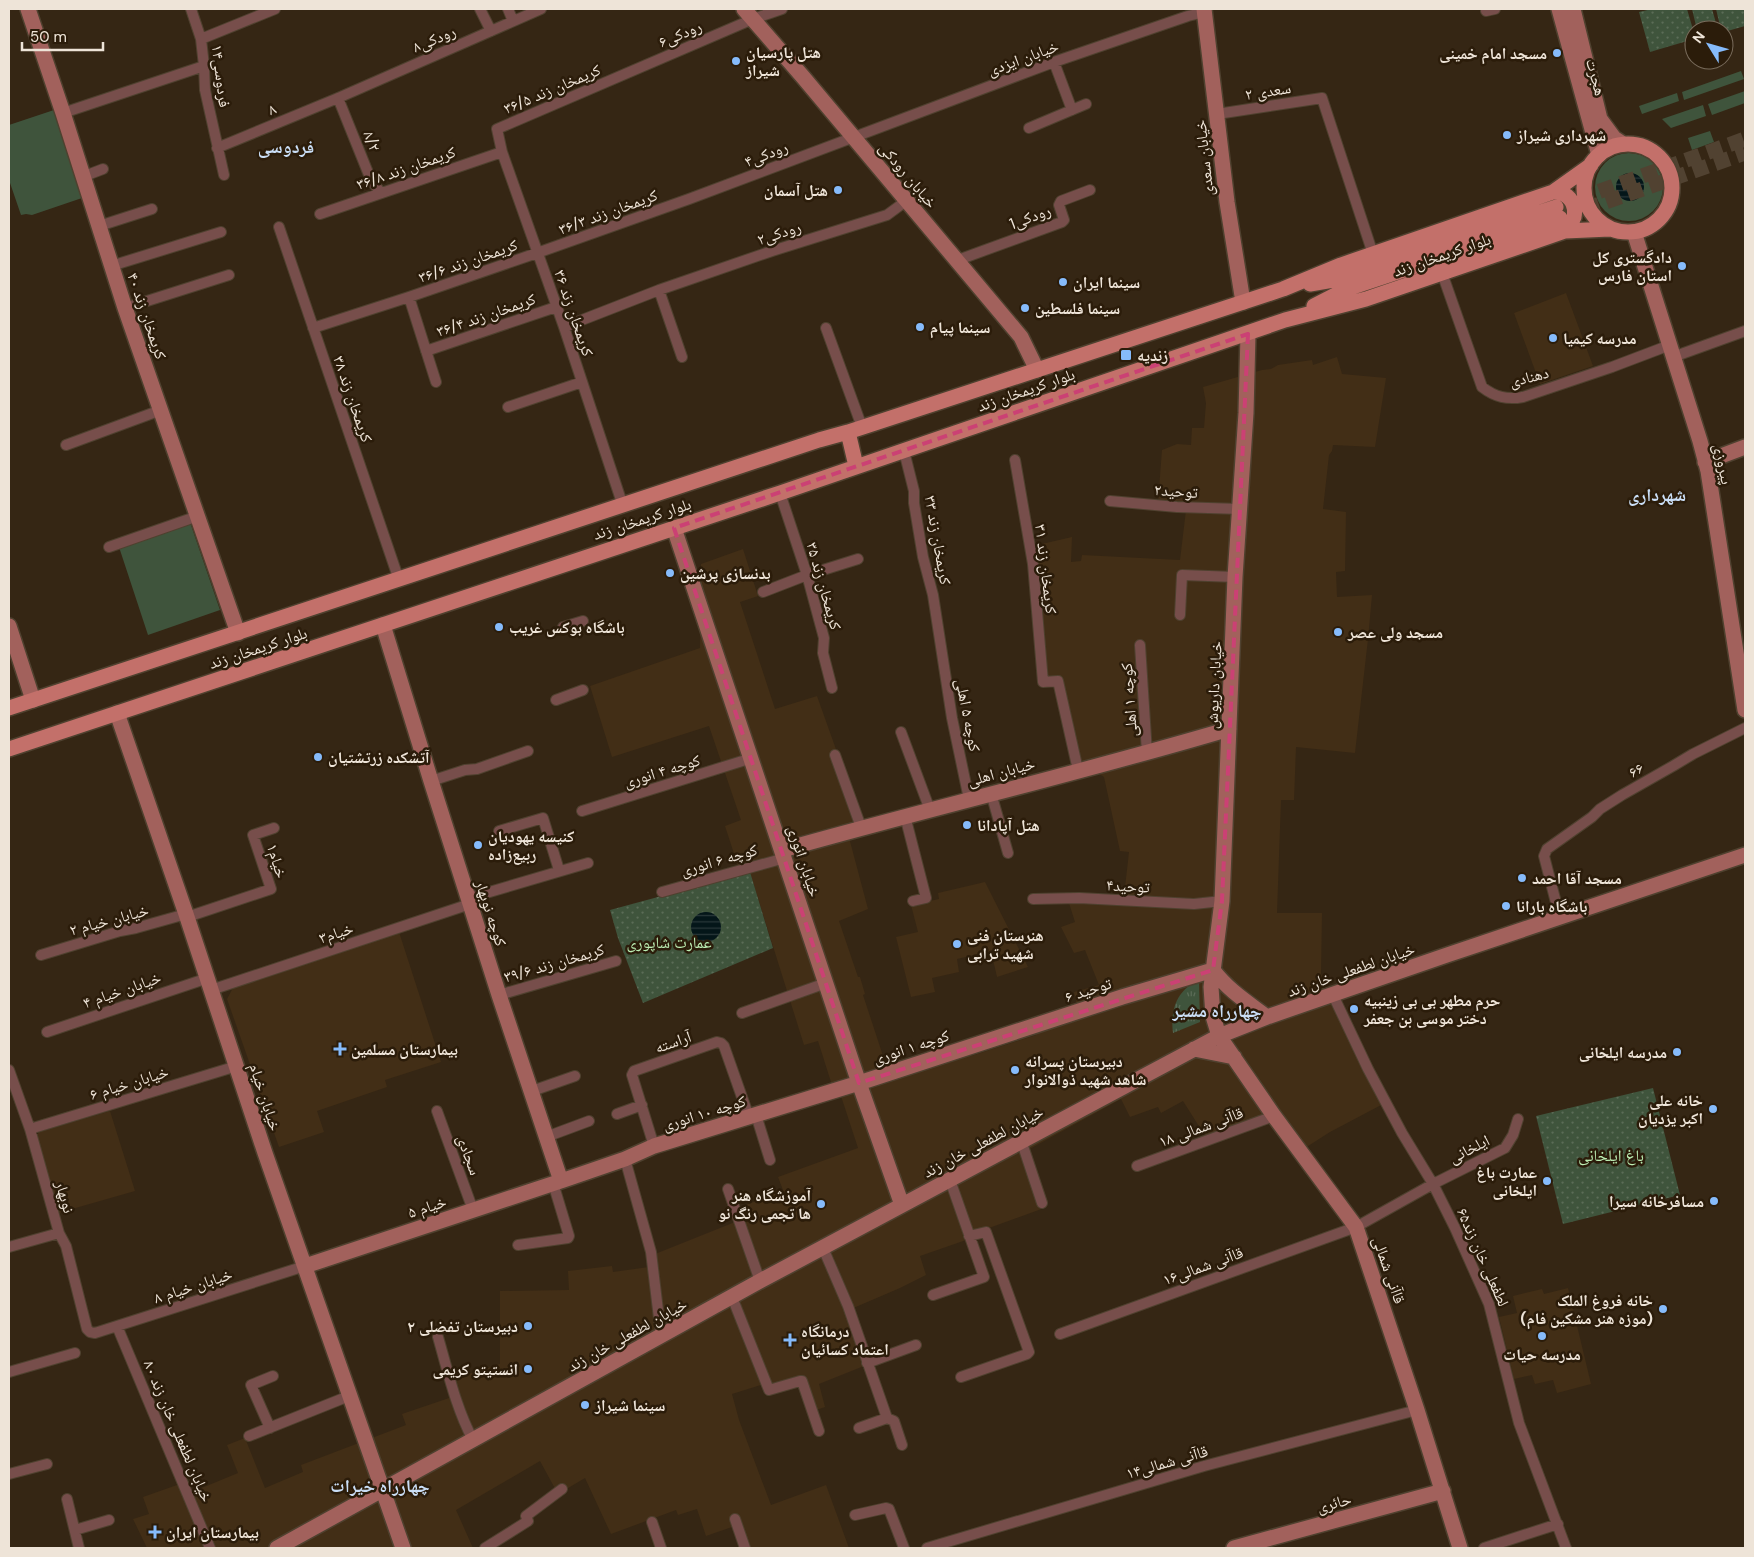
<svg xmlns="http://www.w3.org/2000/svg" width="1754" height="1557" viewBox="0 0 1754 1557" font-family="'DM Sans','Noto Naskh Arabic',sans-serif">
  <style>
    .built { fill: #422e16 }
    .grass { fill: #3f543c }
    .park { fill: url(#park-tufts) }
    .garden { fill: url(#garden-dots) }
    .water { fill: url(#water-rules) }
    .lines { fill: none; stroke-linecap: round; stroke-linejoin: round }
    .primary-tunnel { stroke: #514231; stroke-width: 15; stroke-dasharray: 15 8; stroke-linecap: butt }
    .street-casing { stroke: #4f412f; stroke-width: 12 }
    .secondary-casing { stroke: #4f412f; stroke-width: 18 }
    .primary-casing { stroke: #4f412f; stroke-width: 18 }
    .street { stroke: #774e4b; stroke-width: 10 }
    .secondary { stroke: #a2615c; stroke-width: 15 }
    .primary { stroke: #c3706a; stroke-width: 15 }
    .marked { fill: none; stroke: #cb4174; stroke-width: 4; stroke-dasharray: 10 6; stroke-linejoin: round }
    .poi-dot { fill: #86bbfb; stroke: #2b1c0a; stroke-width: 2 }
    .labels { text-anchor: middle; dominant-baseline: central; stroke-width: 5; stroke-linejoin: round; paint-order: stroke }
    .street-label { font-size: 16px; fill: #eee4d8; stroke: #2b1c0a }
    .poi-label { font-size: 16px; font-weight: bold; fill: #eee4d8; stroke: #2b1c0a; text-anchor: start }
    .park-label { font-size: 16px; fill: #bdefb4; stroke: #2b1c0a }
    .neighbourhood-label { font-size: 18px; font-weight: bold; fill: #cadef6; stroke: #2b1c0a }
  </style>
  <defs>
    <pattern id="park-tufts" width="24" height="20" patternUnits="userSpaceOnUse" patternTransform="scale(1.25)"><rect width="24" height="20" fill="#3f543c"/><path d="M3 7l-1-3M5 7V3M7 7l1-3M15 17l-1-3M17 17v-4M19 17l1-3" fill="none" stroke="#5b6c57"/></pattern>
    <pattern id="garden-dots" width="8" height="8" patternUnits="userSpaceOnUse" patternTransform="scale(1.25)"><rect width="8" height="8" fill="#3f543c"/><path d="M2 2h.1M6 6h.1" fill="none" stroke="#5b6c57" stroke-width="1.8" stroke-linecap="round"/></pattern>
    <pattern id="water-rules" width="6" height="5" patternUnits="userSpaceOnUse" patternTransform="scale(1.25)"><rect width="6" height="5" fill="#041619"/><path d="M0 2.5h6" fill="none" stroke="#29383a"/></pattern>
  </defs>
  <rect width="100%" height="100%" fill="#352614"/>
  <path class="built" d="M1566 293 1593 366 1540 384 1514 313Z
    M1337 357 1342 374 1386 378 1375 447 1333 445 1332 451 1329 455 1323 509 1346 512 1345 571 1336 572 1337 597 1372 595 1368 639 1355 753 1296 747 1294 800H1281L1277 913H1322L1321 974 1338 1013 1383 1104 1330 1132 1305 1148 1282 1115 1209 1142 1183 1101 1161 1113 1158 1107 1130 1117 1121 1099 1026 1151 1047 1207 989 1228 969 1239 920 1256 926 1275 900 1288 851 1309 869 1364 819 1384 825 1407 813 1411 803 1380 769 1392 764 1384 732 1394 739 1420 771 1505 826 1485 849 1548H750L740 1518 732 1527 706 1536 697 1509 678 1515 676 1510 611 1534 585 1478 558 1494 540 1461 456 1510 473 1548H147L133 1519 149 1514 143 1497 177 1485 192 1492 238 1473 227 1445 245 1438 265 1488 303 1472 301 1465 406 1425 402 1414 452 1397 453 1379 500 1364V1291L569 1290 568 1271 612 1266 613 1272 649 1267 655 1254 740 1220 736 1209 783 1190 778 1177 858 1148 841 1096 831 1082 818 1041 804 1045 750 873 741 875 725 826 741 820 709 726 612 757 590 686 700 648 701 564 743 549 758 596 740 602 775 709 817 696 863 825 847 830 868 909 839 921 858 977H860L865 994 863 995 887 1068 968 1050 971 1056 1036 1035 1035 1030 1077 1005 1074 992 1099 985 1085 950 1074 953 1061 927 1075 922 1069 903 1124 896 1129 852 1120 851 1104 777 1078 760 1060 684 1043 686 1033 546 1072 537 1071 562 1081 561 1082 555 1180 560 1186 510 1158 503 1162 450 1177 444 1191 445 1192 428H1204L1206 403 1203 387 1262 370 1271 369 1278 365 1312 360 1313 365Z
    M985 882 1028 967 997 977 991 951 957 959 959 972 932 978 935 992 911 997 896 937 918 932 911 905 939 899 938 893Z
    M399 932 441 1062 385 1080 387 1087 317 1111 324 1132 279 1147 227 999 233 988Z
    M110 1111 135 1191 58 1213 37 1135 39 1132Z
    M1568 1288 1591 1384 1557 1393 1553 1380 1535 1384 1532 1375 1514 1379 1499 1317 1517 1313 1513 1296 1542 1289 1544 1294Z"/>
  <path class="grass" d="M1741 71 1744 79 1684 100 1682 92Z
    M1745 91V103L1712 115 1708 104Z
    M1677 93 1679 101 1642 114 1639 106Z
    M1703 105 1706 116 1671 128 1662 119Z
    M54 110 82 198 32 215 26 214 21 215 9 180V125Z
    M1710 131 1714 142 1692 150 1688 138Z
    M1595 187a34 34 0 1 1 68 0a34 34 0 1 1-68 0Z
    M190 522 220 610 148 635 119 547Z"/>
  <path class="park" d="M1199 981 1200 1022 1173 1033C1170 1012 1176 989 1199 981Z"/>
  <path class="garden" d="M1652 9H1687L1694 33V39L1650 52 1639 12Z
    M1692 9H1712L1718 30H1697Z
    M1716 9H1745V26L1724 32V30H1721Z
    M750 872 773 948 643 1003 618 938 610 910Z
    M1653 1088 1680 1195 1563 1224 1536 1116Z"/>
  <path class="water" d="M1616 187a14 14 0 1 1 28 0a14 14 0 1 1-28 0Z
    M691 927a15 15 0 1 1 30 0a15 15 0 1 1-30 0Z"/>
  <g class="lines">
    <path class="primary-tunnel" d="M1556 207 1745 139
      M1563 217 1745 153"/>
    <g class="street-casing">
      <path id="street" d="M191 9 201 39 204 66 205 90 224 175
        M480 9 491 31
        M508 9 513 21
        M1486 11 1495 9
        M201 39 275 9
        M1054 62 1072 110
        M338 98 371 180 381 193
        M63 113 204 66
        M1217 114 1322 98 1373 254
        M1029 128 1086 104
        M217 148 338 98 541 9
        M82 177 103 169
        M320 214 502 152
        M99 226 152 209
        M279 227 399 580
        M958 260 1062 222 1064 220 1059 205 1061 201 1090 190
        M111 266 221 232
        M1442 273 1482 387C1495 397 1507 400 1523 397L1612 367 1670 345
        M659 290 682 357
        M409 297 436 382
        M125 308 229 275
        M564 327 659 290 772 251 887 215 906 201
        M313 328 409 297 537 253 689 199 1054 62 1188 16 1205 12
        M826 328 862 427
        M426 351 556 307
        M1673 357 1745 331
        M508 407 582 382
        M66 445 161 410
        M904 451 914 491V503L923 557 933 595 952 718 969 799
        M1015 460 1033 564 1043 682 1058 681 1078 770
        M780 493 807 575 824 638 823 653 832 688
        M1110 501 1177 507 1240 509
        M623 506 564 327 502 152 497 129 753 19 782 9
        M109 547 198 516
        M763 592 807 575 858 559
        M1180 615 1182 575 1235 577
        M563 627 583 621
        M1140 645 1147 753
        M556 700 583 690
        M901 732 930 810
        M835 755 861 827
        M431 781 465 770 477 769 528 751
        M991 793 1008 853
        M582 811 752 758
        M905 816 926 898 913 901
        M499 831 543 818 559 870
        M662 892 785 858
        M469 898 588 863
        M1033 899 1079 898 1194 904 1222 901
        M187 917 271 889 253 835 274 828
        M1560 918 1544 856 1547 849 1592 817 1600 809 1622 795 1673 766 1693 754 1745 728
        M41 955 120 931 136 928 186 914
        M211 990 470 904
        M499 995 616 961
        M1333 995 1368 1069 1402 1133 1433 1184 1455 1228 1489 1304 1519 1423 1566 1548
        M742 1013 826 983
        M47 1032 208 978
        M9 1070 30 1129 59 1233 66 1246 87 1329 90 1332 95 1333 305 1266
        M532 1091 575 1076
        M437 1111 473 1210
        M617 1114 642 1105
        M756 1115 770 1160
        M30 1129 237 1066
        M546 1137 589 1121
        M1021 1140 1042 1203
        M654 1146 632 1075 634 1071 717 1042 721 1043 724 1046 749 1117
        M625 1159 651 1252 661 1335
        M1137 1166 1274 1116
        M728 1189 760 1281
        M518 1245 568 1238 569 1236 553 1183
        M9 1247 59 1233
        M823 1248 848 1306 887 1418 894 1421 902 1445
        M933 1295 984 1277 950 1180
        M732 1297 769 1390 800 1381H802L819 1431
        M117 1326 210 1548
        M1060 1334 1356 1227 1433 1184 1505 1148 1513 1135 1518 1119
        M438 1337C448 1372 456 1408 473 1440
        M867 1363 916 1345
        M9 1372 75 1353
        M961 1377 1027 1354 1029 1352 986 1232 969 1236
        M270 1428 251 1385 273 1376
        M859 1428 887 1418
        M249 1436 349 1396
        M9 1474 47 1464
        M67 1499 79 1548
        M855 1515 886 1508 889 1509 904 1548
        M735 1519 745 1548
        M652 1522 661 1548
        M75 1530 109 1520
        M485 1548 528 1521 526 1516 562 1489
        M927 1548 1204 1466 1417 1410
        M1484 1548 1558 1524"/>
    </g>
    <g class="secondary-casing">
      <path id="secondary" d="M28 9 63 113 125 308 238 633
        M744 9 803 77 1021 337 1037 370
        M1204 9 1227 202 1243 302
        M1559 9 1599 155
        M1573 9 1600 119 1614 138 1623 144
        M1634 232 1700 441 1708 471 1745 710
        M1248 334 1246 413 1235 577 1222 901 1211 987 1213 1016 1219 1036 1274 1116 1356 1227 1417 1410 1460 1548
        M1705 462 1745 447
        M674 528 859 1083 902 1205
        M383 625 431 781 499 995 561 1181
        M9 626 33 700
        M117 713 186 914 265 1153 403 1548
        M783 850C931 808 1081 773 1229 729
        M1194 1049 1234 1057
        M305 1266 561 1181 625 1159 654 1146 859 1083 1122 997 1213 970C1228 990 1247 1002 1267 1017
        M277 1548 760 1281 1219 1036 1267 1017 1447 955 1745 855
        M1234 1548 1443 1491"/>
    </g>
    <g class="primary-casing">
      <path id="primary" d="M1584 188a44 44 0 1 1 88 0a44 44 0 1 1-88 0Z
        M1553 192C1566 191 1577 202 1574 217 1572 222 1568 227 1565 231
        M1310 284 1345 278 1556 207
        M1314 306 1347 289 1560 218
        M848 432 856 466
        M9 708 819 440 848 432 1283 289 1341 265 1553 192 1591 165
        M9 749 780 493 1285 320 1366 299 1565 231 1610 229"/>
    </g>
    <use href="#street" class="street"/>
    <use href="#secondary" class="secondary"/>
    <use href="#primary" class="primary"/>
  </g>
  <path class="marked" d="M1248 334 1222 901 1213 970 859 1083 674 528Z"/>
  <g class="poi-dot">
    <circle cx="1557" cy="53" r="5"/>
    <circle cx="736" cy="61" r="5"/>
    <circle cx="1507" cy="135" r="5"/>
    <circle cx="838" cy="190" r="5"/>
    <circle cx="1682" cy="266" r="5"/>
    <circle cx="1063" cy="282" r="5"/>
    <circle cx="1025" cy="308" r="5"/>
    <circle cx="920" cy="327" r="5"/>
    <circle cx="1553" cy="338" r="5"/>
    <rect x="1120" y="349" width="12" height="12" rx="2.5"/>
    <circle cx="670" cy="573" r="5"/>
    <circle cx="499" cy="627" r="5"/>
    <circle cx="1338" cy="632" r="5"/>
    <circle cx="318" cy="757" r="5"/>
    <circle cx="967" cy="825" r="5"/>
    <circle cx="478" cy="845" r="5"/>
    <circle cx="1522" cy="878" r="5"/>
    <circle cx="1506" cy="906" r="5"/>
    <circle cx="957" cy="944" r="5"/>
    <circle cx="1354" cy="1009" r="5"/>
    <path d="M337.5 1041.5h5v5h5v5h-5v5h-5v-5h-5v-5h5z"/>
    <circle cx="1677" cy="1052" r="5"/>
    <circle cx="1015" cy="1070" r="5"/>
    <circle cx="1713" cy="1109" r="5"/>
    <circle cx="1547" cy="1181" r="5"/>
    <circle cx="1714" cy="1201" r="5"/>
    <circle cx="821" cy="1204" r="5"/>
    <circle cx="1663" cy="1309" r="5"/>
    <circle cx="528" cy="1326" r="5"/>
    <circle cx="1542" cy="1336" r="5"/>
    <path d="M787.5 1332.5h5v5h5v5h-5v5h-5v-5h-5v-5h5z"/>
    <circle cx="528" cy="1369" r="5"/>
    <circle cx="585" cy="1405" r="5"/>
    <path d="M152.5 1524.5h5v5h5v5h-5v5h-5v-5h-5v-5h5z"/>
  </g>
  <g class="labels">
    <g class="street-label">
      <text transform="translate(680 34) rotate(-23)">رودکی۶</text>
      <text transform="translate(434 39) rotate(-23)">رودکی۸</text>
      <text transform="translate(1023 58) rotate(-20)">خیابان ایزدی</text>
      <text transform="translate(221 76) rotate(83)">فردوسی۱۴</text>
      <text transform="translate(1596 77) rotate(75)">هجرت</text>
      <text transform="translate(552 89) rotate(-23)">کریمخان زند ۳۶/۵</text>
      <text transform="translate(1268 91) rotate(-9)">سعدی ۲</text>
      <text transform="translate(272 109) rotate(-22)">۸</text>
      <text transform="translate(372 141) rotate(68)">۸/۲</text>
      <text transform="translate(766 154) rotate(-21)">رودکی۴</text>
      <text transform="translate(1204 158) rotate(-96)">خیابان سعدی</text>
      <text transform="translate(406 168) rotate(-19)">کریمخان زند ۳۶/۸</text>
      <text transform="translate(908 175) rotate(50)">خیابان رودکی</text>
      <text transform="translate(608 212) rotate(-20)">کریمخان زند ۳۶/۳</text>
      <text transform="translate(1030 217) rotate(-21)">1رودکی</text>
      <text transform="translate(779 233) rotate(-18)">رودکی۲</text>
      <text transform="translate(1442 255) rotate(-19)">بلوار کریمخان زند</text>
      <text transform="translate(468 261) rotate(-19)">کریمخان زند ۳۶/۶</text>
      <text transform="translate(574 313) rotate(71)">کریمخان زند ۳۶</text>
      <text transform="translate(486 315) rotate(-19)">کریمخان زند ۳۶/۴</text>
      <text transform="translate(147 316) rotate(71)">کریمخان زند ۴۰</text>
      <text transform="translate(1529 377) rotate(-14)">دهنادی</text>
      <text transform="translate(1026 390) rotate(-19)">بلوار کریمخان زند</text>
      <text transform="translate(353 399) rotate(71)">کریمخان زند ۳۸</text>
      <text transform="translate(1723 464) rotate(78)">پیروزی</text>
      <text transform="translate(1176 491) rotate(4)">توحید۲</text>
      <text transform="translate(642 519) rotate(-18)">بلوار کریمخان زند</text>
      <text transform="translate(938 540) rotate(80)">کریمخان زند ۳۳</text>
      <text transform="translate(1046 569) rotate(83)">کریمخان زند ۳۱</text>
      <text transform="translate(824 586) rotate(74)">کریمخان زند ۳۵</text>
      <text transform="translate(258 648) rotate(-18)">بلوار کریمخان زند</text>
      <text transform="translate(1214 685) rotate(-87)">خیابان داریوش</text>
      <text transform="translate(1129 700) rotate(-94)">کوچه ۱ اهلی</text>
      <text transform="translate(968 715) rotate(79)">کوچه ۵ اهلی</text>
      <text transform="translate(1636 770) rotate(-29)">۶۶</text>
      <text transform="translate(662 771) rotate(-17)">کوچه ۴ انوری</text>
      <text transform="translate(1001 772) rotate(-15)">خیابان اهلی</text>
      <text transform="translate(719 860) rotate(-16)">کوچه ۶ انوری</text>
      <text transform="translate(277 861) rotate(73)">۱خیام</text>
      <text transform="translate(804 861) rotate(72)">خیابان انوری</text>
      <text transform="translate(1128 886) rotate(3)">توحید۴</text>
      <text transform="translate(491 913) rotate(72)">کوچه نوبهار</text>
      <text transform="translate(109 920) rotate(-15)">خیابان خیام ۲</text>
      <text transform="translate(336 933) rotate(-18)">خیام۳</text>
      <text transform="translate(554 963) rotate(-16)">کریمخان زند ۳۹/۶</text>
      <text transform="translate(1351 970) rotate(-19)">خیابان لطفعلی خان زند</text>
      <text transform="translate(122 990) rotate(-19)">خیابان خیام ۴</text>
      <text transform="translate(1088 990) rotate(-18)">۶ توحید</text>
      <text transform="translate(673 1042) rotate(-19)">آراسته</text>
      <text transform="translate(911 1047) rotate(-18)">کوچه ۱ انوری</text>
      <text transform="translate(129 1083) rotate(-17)">خیابان خیام ۶</text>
      <text transform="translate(265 1097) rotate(72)">خیابان خیام</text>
      <text transform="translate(704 1113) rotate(-17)">کوچه ۱۰ انوری</text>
      <text transform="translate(1201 1127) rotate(-20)">۱۸ قاآنی شمالی</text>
      <text transform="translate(983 1142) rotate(-28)">خیابان لطفعلی خان زند</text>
      <text transform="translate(1469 1149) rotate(-27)">ایلخانی</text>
      <text transform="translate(469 1155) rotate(70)">سجادی</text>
      <text transform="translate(65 1197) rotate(74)">نوبهار</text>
      <text transform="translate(427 1207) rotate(-18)">۵ خیام</text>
      <text transform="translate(1483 1257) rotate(66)">لطفعلی خان زند۶۵</text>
      <text transform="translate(1203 1266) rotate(-20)">قاآنی شمالی۱۶</text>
      <text transform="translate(1389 1270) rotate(71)">قاآنی شمالی</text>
      <text transform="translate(193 1286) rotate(-18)">خیابان خیام ۸</text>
      <text transform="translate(627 1335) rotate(-29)">خیابان لطفعلی خان زند</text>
      <text transform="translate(178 1431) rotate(67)">خیابان لطفعلی خان زند ۸۰</text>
      <text transform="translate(1167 1462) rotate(-16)">قاآنی شمالی۱۴</text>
      <text transform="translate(1334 1503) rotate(-15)">حائری</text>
    </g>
    <g class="poi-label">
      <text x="746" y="52">هتل پارسیان<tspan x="746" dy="18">شیراز</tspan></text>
      <text x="1547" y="53" text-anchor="end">مسجد امام خمینی</text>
      <text x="1517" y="135">شهرداری شیراز</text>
      <text x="828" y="190" text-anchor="end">هتل آسمان</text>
      <text x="1672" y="257" text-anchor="end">دادگستری کل<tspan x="1672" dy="18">استان فارس</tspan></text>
      <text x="1073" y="282">سینما ایران</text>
      <text x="1035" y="308">سینما فلسطین</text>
      <text x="930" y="327">سینما پیام</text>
      <text x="1563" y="338">مدرسه کیمیا</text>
      <text x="1137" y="355">زندیه</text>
      <text x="680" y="573">بدنسازی پرشین</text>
      <text x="509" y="627">باشگاه بوکس غریب</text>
      <text x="1348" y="632">مسجد ولی عصر</text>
      <text x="328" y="757">آتشکده زرتشتیان</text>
      <text x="977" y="825">هتل آپادانا</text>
      <text x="488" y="836">کنیسه یهودیان<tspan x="488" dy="18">ربیع‌زاده</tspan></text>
      <text x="1532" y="878">مسجد آقا احمد</text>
      <text x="1516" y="906">باشگاه بارانا</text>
      <text x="967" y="935">هنرستان فنی<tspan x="967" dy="18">شهید ترابی</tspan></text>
      <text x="1364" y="1000">حرم مطهر بی بی زینبیه<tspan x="1364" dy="18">دختر موسی بن جعفر</tspan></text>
      <text x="351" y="1049">بیمارستان مسلمین</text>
      <text x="1667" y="1052" text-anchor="end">مدرسه ایلخانی</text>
      <text x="1025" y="1061">دبیرستان پسرانه<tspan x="1025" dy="18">شاهد شهید ذوالانوار</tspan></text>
      <text x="1703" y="1100" text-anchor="end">خانه علی<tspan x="1703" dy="18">اکبر یزدیان</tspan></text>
      <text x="1537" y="1172" text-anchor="end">عمارت باغ<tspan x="1537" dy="18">ایلخانی</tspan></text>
      <text x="811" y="1195" text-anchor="end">آموزشگاه هنر<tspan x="811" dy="18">ها تجمی رنگ نو</tspan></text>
      <text x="1704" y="1201" text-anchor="end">مسافرخانه سیرا</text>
      <text x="1653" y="1300" text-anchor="end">خانه فروغ الملک<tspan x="1653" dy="18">(موزه هنر مشکین فام)</tspan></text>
      <text x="518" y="1326" text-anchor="end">دبیرستان تفضلی ۲</text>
      <text x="801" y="1331">درمانگاه<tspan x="801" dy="18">اعتماد کسائیان</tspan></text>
      <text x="1542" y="1354" text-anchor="middle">مدرسه حیات</text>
      <text x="518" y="1369" text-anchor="end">انستیتو کریمی</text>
      <text x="595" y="1405">سینما شیراز</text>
      <text x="166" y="1532">بیمارستان ایران</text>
    </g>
    <g class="park-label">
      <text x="669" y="942">عمارت شاپوری</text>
      <text x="1611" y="1155">باغ ایلخانی</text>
    </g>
    <g class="neighbourhood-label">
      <text x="286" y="147">فردوسی</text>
      <text x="1657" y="495">شهرداری</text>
      <text x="1217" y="1011">چهارراه مشیر</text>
      <text x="380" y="1486">چهارراه خیرات</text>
    </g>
  </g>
  <rect width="1754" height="1557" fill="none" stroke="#eee4d8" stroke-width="20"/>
  <g transform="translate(1709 45) rotate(307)"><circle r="24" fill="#2b1c0a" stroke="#796c5c"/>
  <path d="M0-4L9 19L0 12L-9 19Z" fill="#86bbfb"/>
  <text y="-8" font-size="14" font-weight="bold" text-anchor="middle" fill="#eee4d8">N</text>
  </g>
  <path d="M22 42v8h81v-8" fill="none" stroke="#eee4d8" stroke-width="2.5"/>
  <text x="30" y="42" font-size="15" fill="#eee4d8" stroke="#2b1c0a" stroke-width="4" paint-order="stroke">50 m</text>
</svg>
